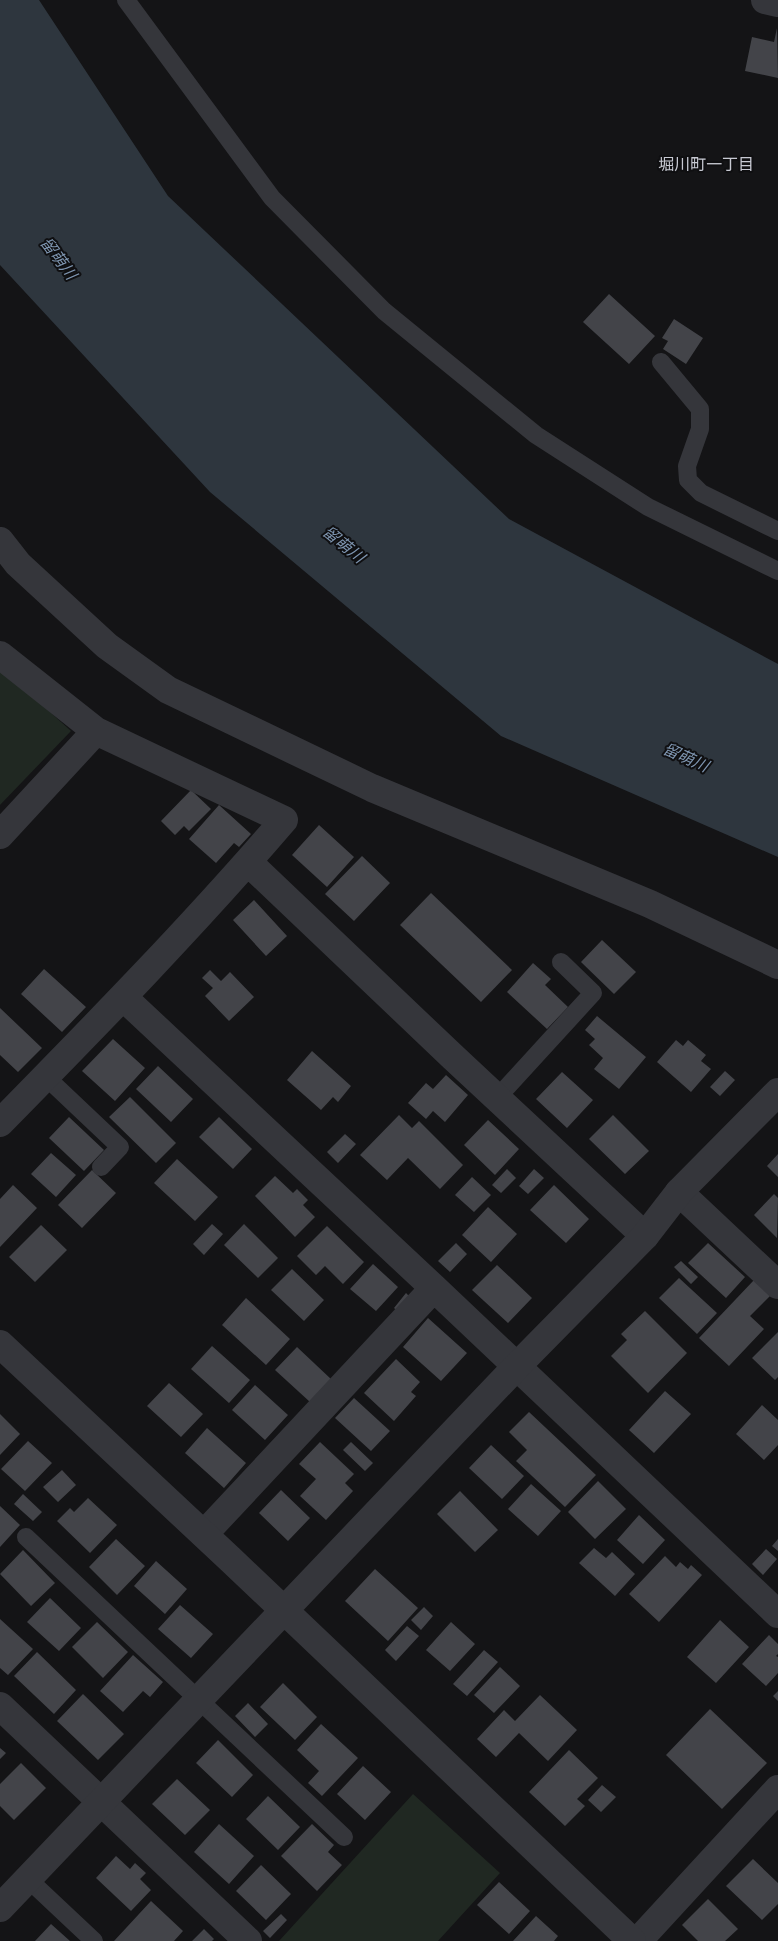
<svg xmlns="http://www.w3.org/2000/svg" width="778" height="1941" viewBox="0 0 778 1941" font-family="Ubuntu,'Noto Sans JP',sans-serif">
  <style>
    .green { fill: #202822 }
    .water { fill: #2e363e }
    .building { fill: #434449 }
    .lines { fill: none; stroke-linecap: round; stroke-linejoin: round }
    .service { stroke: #35363b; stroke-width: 18 }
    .minor { stroke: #35363b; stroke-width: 28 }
    .tertiary { stroke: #35363b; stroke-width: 28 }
    .labels { text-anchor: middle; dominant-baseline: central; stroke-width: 4; stroke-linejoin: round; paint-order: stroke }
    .neighbourhood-label { font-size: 16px; fill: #c7c9d2; stroke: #0f0f11 }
    .water-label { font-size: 16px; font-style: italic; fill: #7e95b0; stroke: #0f0f11 }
  </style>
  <rect width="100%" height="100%" fill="#141416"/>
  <path class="green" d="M0 667 71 731 0 805Z
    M413 1794 500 1873 438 1941H279Z"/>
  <path class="water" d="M0 0H39L168 196 509 519 778 664V857L501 736 210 492 0 265Z"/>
  <path class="building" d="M777 28 778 78 745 71 752 37 774 42Z
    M609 294 655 336 629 364 583 322Z
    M674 319 703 338 686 364 663 349 668 341 662 338Z
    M191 790 211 809 189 831 184 826 175 835 161 821Z
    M219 805 251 834 239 847 234 843 216 863 189 839Z
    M319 825 354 857 327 887 292 855Z
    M362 856 390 883 354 921 325 894Z
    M431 893 512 970 481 1002 400 925Z
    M254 900 287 936 266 956 233 920Z
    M602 940 636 972 614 994 581 962Z
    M533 963 551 979 545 985 568 1007 547 1029 507 992Z
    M44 969 86 1007 62 1032 21 994Z
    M210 970 221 981 230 972 254 997 229 1021 205 996 213 988 202 978Z
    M0 1008 42 1048 18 1072 0 1055Z
    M597 1016 646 1057 619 1089 594 1069 603 1058 589 1045 595 1039 585 1030Z
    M113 1039 145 1068 115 1101 82 1071Z
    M676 1040 683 1046 688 1040 706 1055 701 1061 711 1069 691 1092 657 1062Z
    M312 1051 351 1086 338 1102 333 1097 321 1110 287 1080Z
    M158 1066 193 1099 171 1122 136 1089Z
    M725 1071 735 1080 720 1096 710 1087Z
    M562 1072 593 1100 567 1128 536 1099Z
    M446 1075 468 1095 445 1122 433 1111 426 1119 408 1103 426 1083 433 1089Z
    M130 1097 176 1143 156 1163 109 1117Z
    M399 1115 412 1128 419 1121 463 1165 440 1189 408 1158 387 1180 360 1155Z
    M613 1115 649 1151 625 1174 589 1139Z
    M69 1117 104 1150 84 1171 49 1138Z
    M219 1117 252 1149 233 1169 199 1137Z
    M488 1120 519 1149 495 1175 464 1145Z
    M345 1134 356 1144 338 1163 327 1152Z
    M51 1153 76 1175 56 1197 31 1174Z
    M778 1154V1177L767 1166Z
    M177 1159 218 1197 195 1221 154 1183Z
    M507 1169 516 1178 501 1193 492 1185Z
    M534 1169 544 1178 528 1194 519 1186Z
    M92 1170 116 1193 82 1228 58 1205Z
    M275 1176 293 1193 297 1189 308 1200 303 1205 315 1217 295 1237 255 1196Z
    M472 1177 491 1195 474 1212 455 1195Z
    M13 1185 37 1208 0 1247V1199Z
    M554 1185 589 1219 566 1243 530 1210Z
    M774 1194 778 1198 777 1238 754 1215Z
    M488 1207 517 1234 491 1262 462 1235Z
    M212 1224 223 1234 204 1255 193 1244Z
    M244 1224 278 1258 258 1278 224 1245Z
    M41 1225 67 1250 35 1282 9 1257Z
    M327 1226 364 1262 343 1284 325 1266 316 1275 297 1256Z
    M456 1243 467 1254 450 1272 438 1261Z
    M708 1243 745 1277 726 1298 688 1263Z
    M681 1261 698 1277 691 1284 674 1267Z
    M373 1264 398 1287 376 1311 350 1289Z
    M497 1265 532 1298 508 1323 472 1290Z
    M292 1269 324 1300 304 1321 271 1290Z
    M679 1278 717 1313 697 1334 659 1298Z
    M754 1280 770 1296 750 1316 764 1329 729 1366 699 1338Z
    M406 1293 413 1300 401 1314 394 1308Z
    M246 1298 290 1339 266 1365 222 1325Z
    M645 1311 687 1353 648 1393 611 1356 627 1340 621 1334Z
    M428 1318 467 1353 441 1381 403 1347Z
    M778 1332V1377L775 1380 752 1358Z
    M212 1346 250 1380 229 1403 191 1369Z
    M297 1347 332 1380 310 1402 275 1370Z
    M396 1359 420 1382 411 1392 416 1396 394 1421 364 1393Z
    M169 1383 203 1414 181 1437 147 1406Z
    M255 1385 288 1415 265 1440 232 1410Z
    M665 1391 691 1414 654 1453 629 1430Z
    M354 1398 390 1431 371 1451 335 1418Z
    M762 1405 778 1420V1445L764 1460 736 1434Z
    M529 1412 596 1475 565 1507 516 1461 527 1450 509 1432Z
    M0 1414 20 1434 0 1455Z
    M207 1428 246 1463 224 1488 185 1453Z
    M28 1441 52 1463 25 1491 1 1469Z
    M320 1442 354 1474 345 1483 353 1491 326 1520 300 1496 316 1479 299 1464Z
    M351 1442 373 1463 365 1471 343 1450Z
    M491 1445 524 1476 502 1499 469 1468Z
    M62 1470 76 1485 58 1502 43 1487Z
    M598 1481 626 1509 595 1539 568 1512Z
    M531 1484 561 1511 538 1536 508 1509Z
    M281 1490 310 1518 288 1541 259 1513Z
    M460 1491 498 1530 475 1552 437 1514Z
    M23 1494 42 1512 33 1521 14 1504Z
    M88 1498 117 1525 90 1553 57 1521 70 1508 74 1512Z
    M0 1506 20 1525 0 1547Z
    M639 1515 665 1540 643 1564 617 1540Z
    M116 1539 145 1566 117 1595 89 1567Z
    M778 1539V1551L772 1546Z
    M594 1548 606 1558 612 1552 635 1574 615 1596 579 1563Z
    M766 1549 777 1559 763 1575 752 1564Z
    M23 1550 55 1583 31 1606 0 1574Z
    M665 1556 676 1567 680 1562 688 1569 691 1565 702 1575 659 1622 629 1594Z
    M156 1561 187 1589 165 1614 134 1586Z
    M375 1569 418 1608 388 1641 345 1601Z
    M50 1598 81 1628 59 1651 27 1622Z
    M180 1605 213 1634 191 1658 158 1629Z
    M424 1607 433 1616 421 1630 411 1620Z
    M0 1619 33 1649 8 1675 0 1668Z
    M720 1620 749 1647 716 1683 687 1657Z
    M97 1622 128 1652 103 1678 72 1647Z
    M451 1622 475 1644 450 1671 426 1650Z
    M407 1626 419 1636 396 1661 385 1650Z
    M769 1635 778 1644V1654L776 1656 778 1657V1673L766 1686 742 1664Z
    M484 1650 498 1662 467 1696 453 1684Z
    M37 1652 76 1690 54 1714 14 1676Z
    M133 1655 163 1682 150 1697 143 1691 123 1712 100 1691Z
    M500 1667 520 1686 494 1713 474 1695Z
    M283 1683 317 1717 295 1740 260 1707Z
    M778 1691V1701L773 1696Z
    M83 1694 124 1734 98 1760 57 1721Z
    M540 1695 577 1730 548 1761 519 1733 496 1757 477 1739 504 1710 515 1721Z
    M248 1703 268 1724 255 1737 235 1716Z
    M710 1709 767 1763 722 1809 666 1755Z
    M321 1724 358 1758 322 1796 308 1783 319 1771 297 1750Z
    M218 1740 253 1775 232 1797 196 1763Z
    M0 1748 6 1753 0 1759Z
    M569 1750 598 1778 577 1799 585 1806 565 1826 529 1792Z
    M21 1763 46 1788 14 1820 0 1806V1784Z
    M363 1766 391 1792 365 1820 337 1794Z
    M177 1779 210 1810 185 1835 152 1804Z
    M602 1785 616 1797 601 1812 588 1800Z
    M268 1796 300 1827 278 1850 246 1819Z
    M219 1824 254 1856 229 1884 194 1852Z
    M312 1824 334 1845 328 1852 342 1865 317 1891 281 1856Z
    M116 1856 130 1869 135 1863 146 1873 140 1879 151 1890 131 1911 96 1878Z
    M753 1859 778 1883V1904L762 1920 726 1886Z
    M261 1865 291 1894 266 1920 236 1891Z
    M499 1882 530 1911 509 1934 477 1905Z
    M708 1899 738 1929 725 1941H698L682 1925Z
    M151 1901 183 1931 174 1941H114Z
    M281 1914 287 1920 270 1938 263 1931Z
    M536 1916 558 1936 554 1941H513Z
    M51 1924 70 1941H35Z
    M204 1929 214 1939 212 1941H192Z"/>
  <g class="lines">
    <path class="service" d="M126 0 272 198 384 311 536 435 648 507 778 571
      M661 362 700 409V429L687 466 688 480 701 493 778 531
      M45 1076 120 1147 101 1167
      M497 1098 593 993 561 962
      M26 1537 344 1837
      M28 1879 94 1941"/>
    <path class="minor" d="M765 0 778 3
      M0 541 18 564 107 646 168 690 372 788 650 904 778 965
      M0 655 96 731 284 820C194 925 97 1024 0 1123
      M0 835 96 731
      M248 862 453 1057 645 1236
      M123 997 434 1288 778 1614
      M679 1192 778 1285
      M204 1534 434 1288
      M0 1706 248 1941
      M638 1941 778 1789"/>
    <path class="tertiary" d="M0 1344 230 1559 632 1941
      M0 1908 516 1367 645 1236 679 1192 778 1092"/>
  </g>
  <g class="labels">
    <g class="neighbourhood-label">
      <text x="706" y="164">堀川町一丁目</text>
    </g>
    <g class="water-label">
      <text transform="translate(59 258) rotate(53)">留萌川</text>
      <text transform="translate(344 544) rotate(39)">留萌川</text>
      <text transform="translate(686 757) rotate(24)">留萌川</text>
    </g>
  </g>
</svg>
